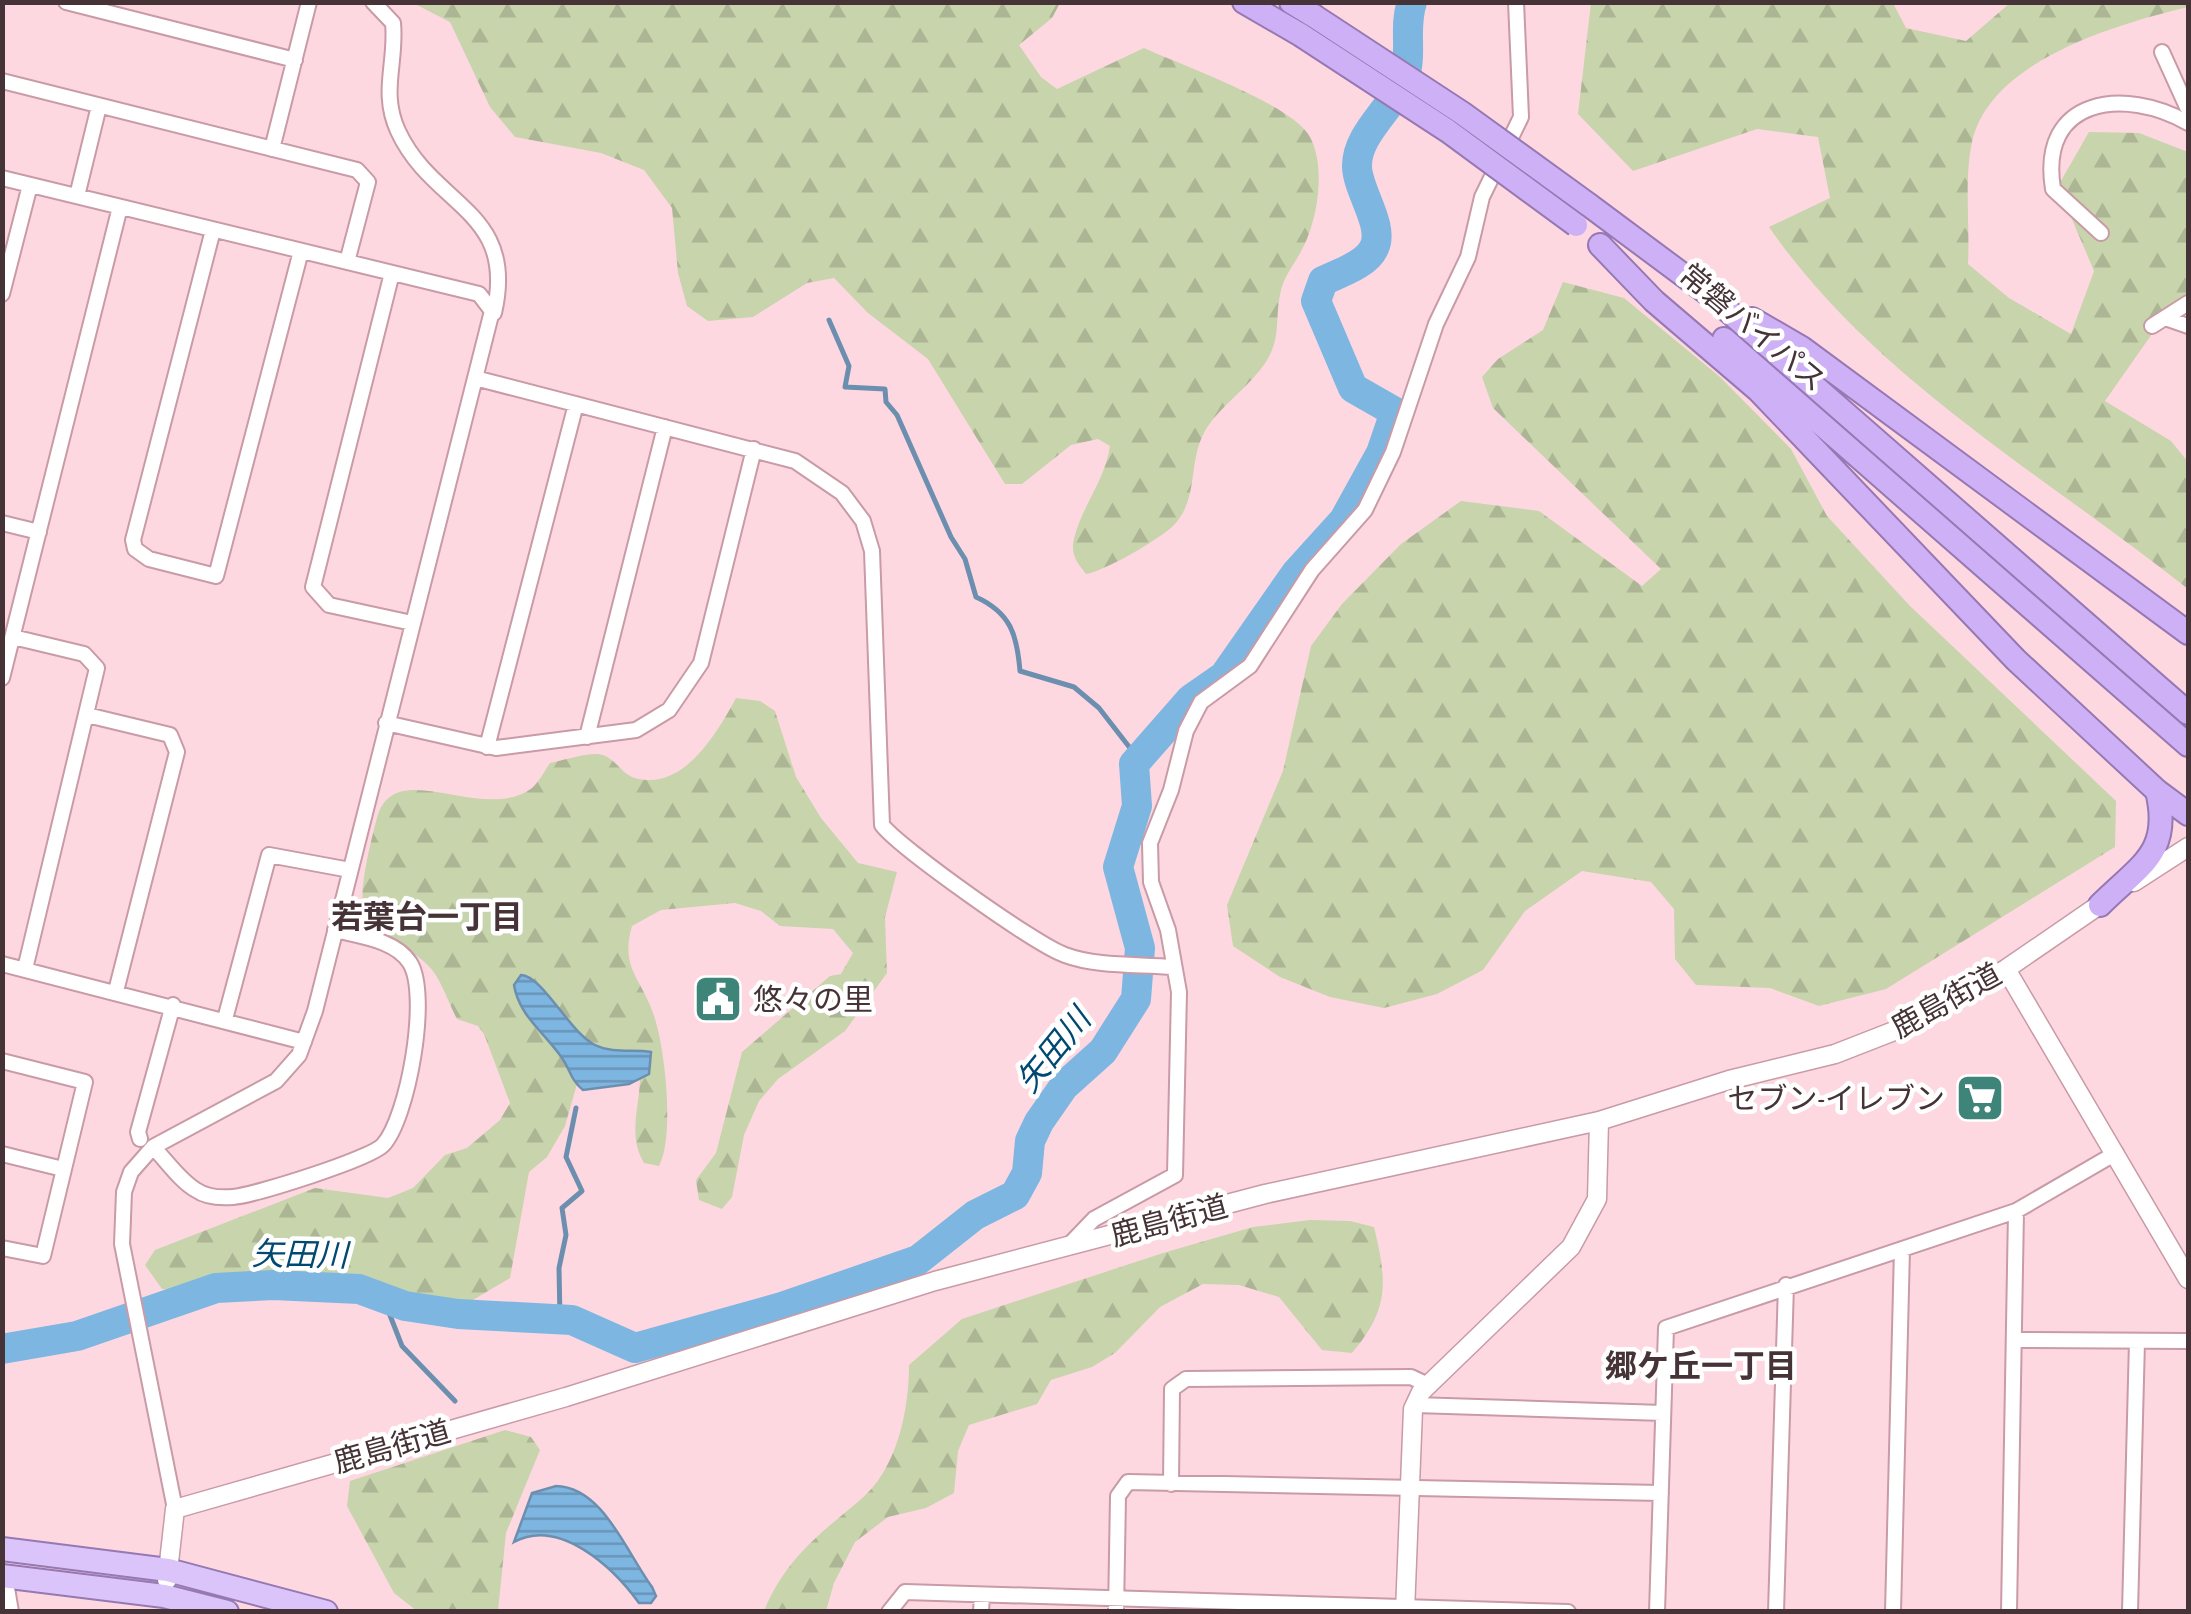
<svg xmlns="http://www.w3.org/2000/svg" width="2191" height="1614" viewBox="0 0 2191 1614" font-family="'Asap Condensed','Noto Sans JP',sans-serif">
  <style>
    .forest { fill: url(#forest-firs) }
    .water { fill: url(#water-rules); stroke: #6d8faf; stroke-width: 2.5 }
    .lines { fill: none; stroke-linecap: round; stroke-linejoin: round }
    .stream { stroke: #6d8faf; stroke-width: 5 }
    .river { stroke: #7eb6e2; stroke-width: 30 }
    .minor-casing { stroke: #c89ba6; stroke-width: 18 }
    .tertiary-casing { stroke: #c89ba6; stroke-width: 21 }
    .primary-casing { stroke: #9678b2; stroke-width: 26 }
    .trunk-casing { stroke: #9678b2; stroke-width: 26 }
    .minor { stroke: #fff; stroke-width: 14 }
    .tertiary { stroke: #fff; stroke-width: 18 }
    .primary { stroke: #dac4f9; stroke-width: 22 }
    .trunk { stroke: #ceb0f7; stroke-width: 22 }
    .trunk-bridge-casing { stroke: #9678b2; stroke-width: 26; stroke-linecap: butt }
    .trunk-bridge { stroke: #ceb0f7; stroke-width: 22 }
    .labels { text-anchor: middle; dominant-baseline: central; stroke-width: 9; stroke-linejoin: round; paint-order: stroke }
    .street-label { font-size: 30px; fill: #453337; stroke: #fff }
    .poi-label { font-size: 30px; fill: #453337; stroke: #fff; text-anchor: start }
    .neighbourhood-label { font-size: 32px; font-weight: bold; fill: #453337; stroke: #fff }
    .water-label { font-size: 32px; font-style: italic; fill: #014972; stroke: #fff }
  </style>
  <defs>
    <pattern id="forest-firs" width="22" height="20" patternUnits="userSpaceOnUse" patternTransform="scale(2.5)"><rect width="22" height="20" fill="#c7d4ac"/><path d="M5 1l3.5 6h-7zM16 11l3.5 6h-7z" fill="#acb695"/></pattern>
    <pattern id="water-rules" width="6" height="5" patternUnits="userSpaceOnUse" patternTransform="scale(2.5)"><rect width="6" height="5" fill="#7eb6e2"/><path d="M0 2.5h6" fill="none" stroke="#6995b8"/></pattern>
  </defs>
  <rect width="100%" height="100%" fill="#fed8e1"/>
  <path class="forest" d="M413 3H1060L1052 18 1019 45 1041 77 1057 89 1144 48C1181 65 1292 104 1310 137 1327 169 1317 225 1299 255 1291 269 1283 278 1280 295 1275 320 1281 337 1267 360 1250 388 1215 409 1203 435 1188 465 1199 501 1172 527 1156 541 1105 571 1086 574 1079 565 1072 557 1073 545 1077 513 1105 482 1110 446L1098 439 1071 445 1022 484H1005L928 359 868 313 834 278 807 283 753 317 708 321 687 306 678 273 672 208 644 170 601 153 515 137 490 107 450 22Z
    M1591 3H1893L1906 28 1966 41 2010 3H2188V7C2118 24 1990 60 1972 142 1964 180 1970 226 1968 264L2009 298 2071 334 2094 271 2058 186 2089 132 2139 133 2188 152V310L2161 321 2105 401 2171 441 2188 462V589C2046 476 1875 380 1769 227L1830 198 1818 137 1757 129 1633 171 1578 114Z
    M1563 282 1624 298 1720 377 1791 449 1827 516 1909 605 2116 801 2115 847 1886 989 1819 1006 1770 988 1696 985 1675 959 1674 909 1651 882 1582 871 1525 911 1483 970 1437 994 1384 1008 1330 997 1280 977 1233 946 1227 905 1283 771 1311 646 1342 604 1401 544 1461 501 1539 511 1642 586 1661 569 1493 408 1482 377 1498 359 1543 330Z
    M736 698 760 701 775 711 796 777 821 818 858 863 897 872 885 917 887 973 845 1031 778 1079 759 1101 744 1135 732 1197 722 1209 699 1200 696 1180 716 1153 742 1052 830 976 841 974 853 953 833 929 780 926 761 911 735 903 661 910 632 926C620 968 641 978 653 1013 665 1045 675 1136 659 1166L644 1163C625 1132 644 1099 639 1066L581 1070 565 1126 547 1157 529 1172 510 1278 451 1313 428 1318 295 1290 224 1293 162 1289 145 1265 155 1250 315 1188 388 1198 413 1188 445 1155 467 1148 500 1120 510 1103 484 1034 478 1026 457 1019C449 1004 443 985 433 971 415 948 369 931 363 901 360 885 372 836 377 818 394 754 483 825 532 788 539 782 545 770 550 763 565 760 582 754 596 754 614 754 620 774 635 778 683 792 717 733 736 698Z
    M1310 1220 1350 1221 1374 1227C1387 1281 1390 1309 1352 1353L1322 1350 1279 1297 1239 1285 1203 1284 1160 1307 1115 1353 1092 1367 1051 1380 1037 1404 969 1425 958 1451 954 1493 926 1508 888 1517 855 1542 834 1583 826 1611H764C785 1560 818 1535 859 1501 897 1470 909 1411 909 1365L962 1319 1163 1253 1253 1227Z
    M505 1430 531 1437 540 1450 506 1533 498 1611H417L394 1593 347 1506 350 1481Z"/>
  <path class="water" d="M521 975C543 976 569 1032 595 1045 613 1054 633 1049 651 1052L649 1074 629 1084 583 1090C570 1079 571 1071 562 1058 545 1033 519 1016 514 985Z
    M556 1486C603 1487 626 1552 652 1587L656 1596 651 1603H639C613 1567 559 1517 514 1542L532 1493Z"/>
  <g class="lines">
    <path class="stream" d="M829 320 849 366 845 387 885 389 886 402 897 415 951 537 965 559 976 597C1011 613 1017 635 1020 671L1074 687 1099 708 1137 757
      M384 1300 402 1346 455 1401
      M560 1319 559 1268 566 1235 562 1208 582 1191 566 1157 576 1108"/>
    <path class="river" d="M2 1349 77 1336 216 1288 273 1285 359 1289 405 1306 458 1314 572 1320 635 1348 782 1307 918 1260 975 1215 1015 1195 1027 1173 1030 1141 1039 1122 1064 1086 1103 1051 1136 999 1140 948 1118 867 1137 806 1134 764 1191 699 1224 676 1296 573 1344 520 1381 453 1395 412 1353 388 1316 301 1323 281C1339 273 1366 265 1374 248 1385 226 1358 192 1357 167 1356 134 1393 108 1404 79 1413 54 1403 28 1412 2"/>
    <g class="minor-casing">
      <path id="minor" d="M66 2 295 60
        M373 2 393 23C397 62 380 92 398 131 433 207 518 210 494 313
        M2162 52 2187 107
        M2 81 357 170 368 182 347 262
        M272 149 309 2
        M2 178 479 294 492 311 315 1011 299 1055 276 1081 153 1147 131 1172 124 1192 122 1244 175 1509
        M77 196 99 106
        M213 230 133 540 135 549 149 559 216 576 301 251
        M2101 233 2053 189C2038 97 2125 87 2188 123
        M392 273 313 587 329 605 412 623
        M2 294 30 185
        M2165 318 2188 326
        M2152 326 2188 303
        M475 378 795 461 842 493 863 521 872 551 882 825C900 848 1036 945 1065 955 1097 967 1138 964 1173 967
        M2 523 39 532
        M13 637 84 654 97 668 25 969
        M2 678 120 207
        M87 715 170 735 177 752 116 991
        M386 723 496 748 636 730 669 710 701 663 754 449
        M587 737 665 427
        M487 747 576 404
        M2 964 304 1042
        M225 1019 269 855 350 870
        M2 1061 85 1082 43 1256 2 1248
        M140 1139 138 1132 173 1005
        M153 1147C166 1160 180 1181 196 1190 206 1197 221 1198 233 1197 255 1195 370 1159 383 1145 408 1118 430 995 410 963 396 940 359 936 335 930
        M2 1154 63 1169
        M1070 1244 1094 1219 1175 1175 1179 992 1168 930 1151 882 1150 843 1171 790 1186 731 1201 702 1250 666 1312 570 1365 510 1393 452 1436 324 1468 257 1482 197 1521 117 1516 2
        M2015 1340 2188 1341
        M1415 1405 1663 1413
        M1171 1484 1172 1389 1186 1379 1411 1377 1428 1385
        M5 1576 11 1612
        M889 1612 905 1592 1568 1612
        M981 1612 982 1595
        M1116 1612 1118 1496 1128 1482 1661 1493
        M1657 1612 1666 1328 2016 1211 2116 1153
        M1776 1612 1786 1285
        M1893 1612 1902 1249
        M2009 1612 2016 1211
        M2130 1612 2137 1341"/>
    </g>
    <g class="tertiary-casing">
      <path id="tertiary" d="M2134 882 2188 847
        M2006 969 2188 1279
        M167 1580 175 1509 566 1397 935 1281 1265 1194 1599 1121 1729 1080 1835 1054 1894 1031 2006 969 2108 899
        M1405 1612 1413 1409 1421 1392 1571 1247 1597 1199 1599 1121"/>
    </g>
    <g class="primary-casing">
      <path id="primary" d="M2 1549 168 1570 326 1612
        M2 1576 164 1596 227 1612"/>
    </g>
    <g class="trunk-casing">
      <path id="trunk" d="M1244 2 1301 35
        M1291 2 1314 16
        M1589 205 1710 295 2188 713
        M1600 245 1654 301 1758 390 2016 660 2157 791 2188 814
        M1752 319 1802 348 2188 633
        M1724 339 2188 745
        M2100 905C2140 865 2172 853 2157 791"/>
    </g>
    <use href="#minor" class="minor"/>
    <use href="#tertiary" class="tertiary"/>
    <use href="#primary" class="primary"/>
    <use href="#trunk" class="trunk"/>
    <g class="trunk-bridge-casing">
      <path id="trunk-bridge" d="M1314 16 1462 113 1589 205
        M1301 35 1448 131 1576 225"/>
    </g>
    <use href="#trunk-bridge" class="trunk-bridge"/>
  </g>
  <defs>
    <g id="civic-square" transform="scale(2.5)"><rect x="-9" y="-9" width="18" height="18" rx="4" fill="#3f8479" stroke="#fff"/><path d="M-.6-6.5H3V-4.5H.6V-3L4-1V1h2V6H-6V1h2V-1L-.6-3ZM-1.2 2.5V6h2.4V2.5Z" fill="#fff"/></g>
    <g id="supermarket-square" transform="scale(2.5)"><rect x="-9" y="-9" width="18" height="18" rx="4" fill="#3f8479" stroke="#fff"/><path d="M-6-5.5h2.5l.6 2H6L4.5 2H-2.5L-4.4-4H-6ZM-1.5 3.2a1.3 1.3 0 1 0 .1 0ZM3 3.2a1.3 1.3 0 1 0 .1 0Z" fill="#fff"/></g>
  </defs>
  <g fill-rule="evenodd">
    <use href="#civic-square" x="718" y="999"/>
    <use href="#supermarket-square" x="1980" y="1098"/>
  </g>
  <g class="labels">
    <g class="street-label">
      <text transform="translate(1753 327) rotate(40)">常磐バイパス</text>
      <text transform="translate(1946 1000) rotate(-29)">鹿島街道</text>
      <text transform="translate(1169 1220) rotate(-15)">鹿島街道</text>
      <text transform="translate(392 1446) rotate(-16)">鹿島街道</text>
    </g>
    <g class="poi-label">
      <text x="753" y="999">悠々の里</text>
      <text x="1945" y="1098" text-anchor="end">セブン-イレブン</text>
    </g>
    <g class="neighbourhood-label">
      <text x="427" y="916">若葉台一丁目</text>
      <text x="1701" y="1365">郷ケ丘一丁目</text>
    </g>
    <g class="water-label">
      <text transform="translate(1053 1050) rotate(-51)">矢田川</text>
      <text transform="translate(300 1254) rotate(1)">矢田川</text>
    </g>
  </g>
  <rect width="2191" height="1614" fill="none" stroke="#453337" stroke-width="10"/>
</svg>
